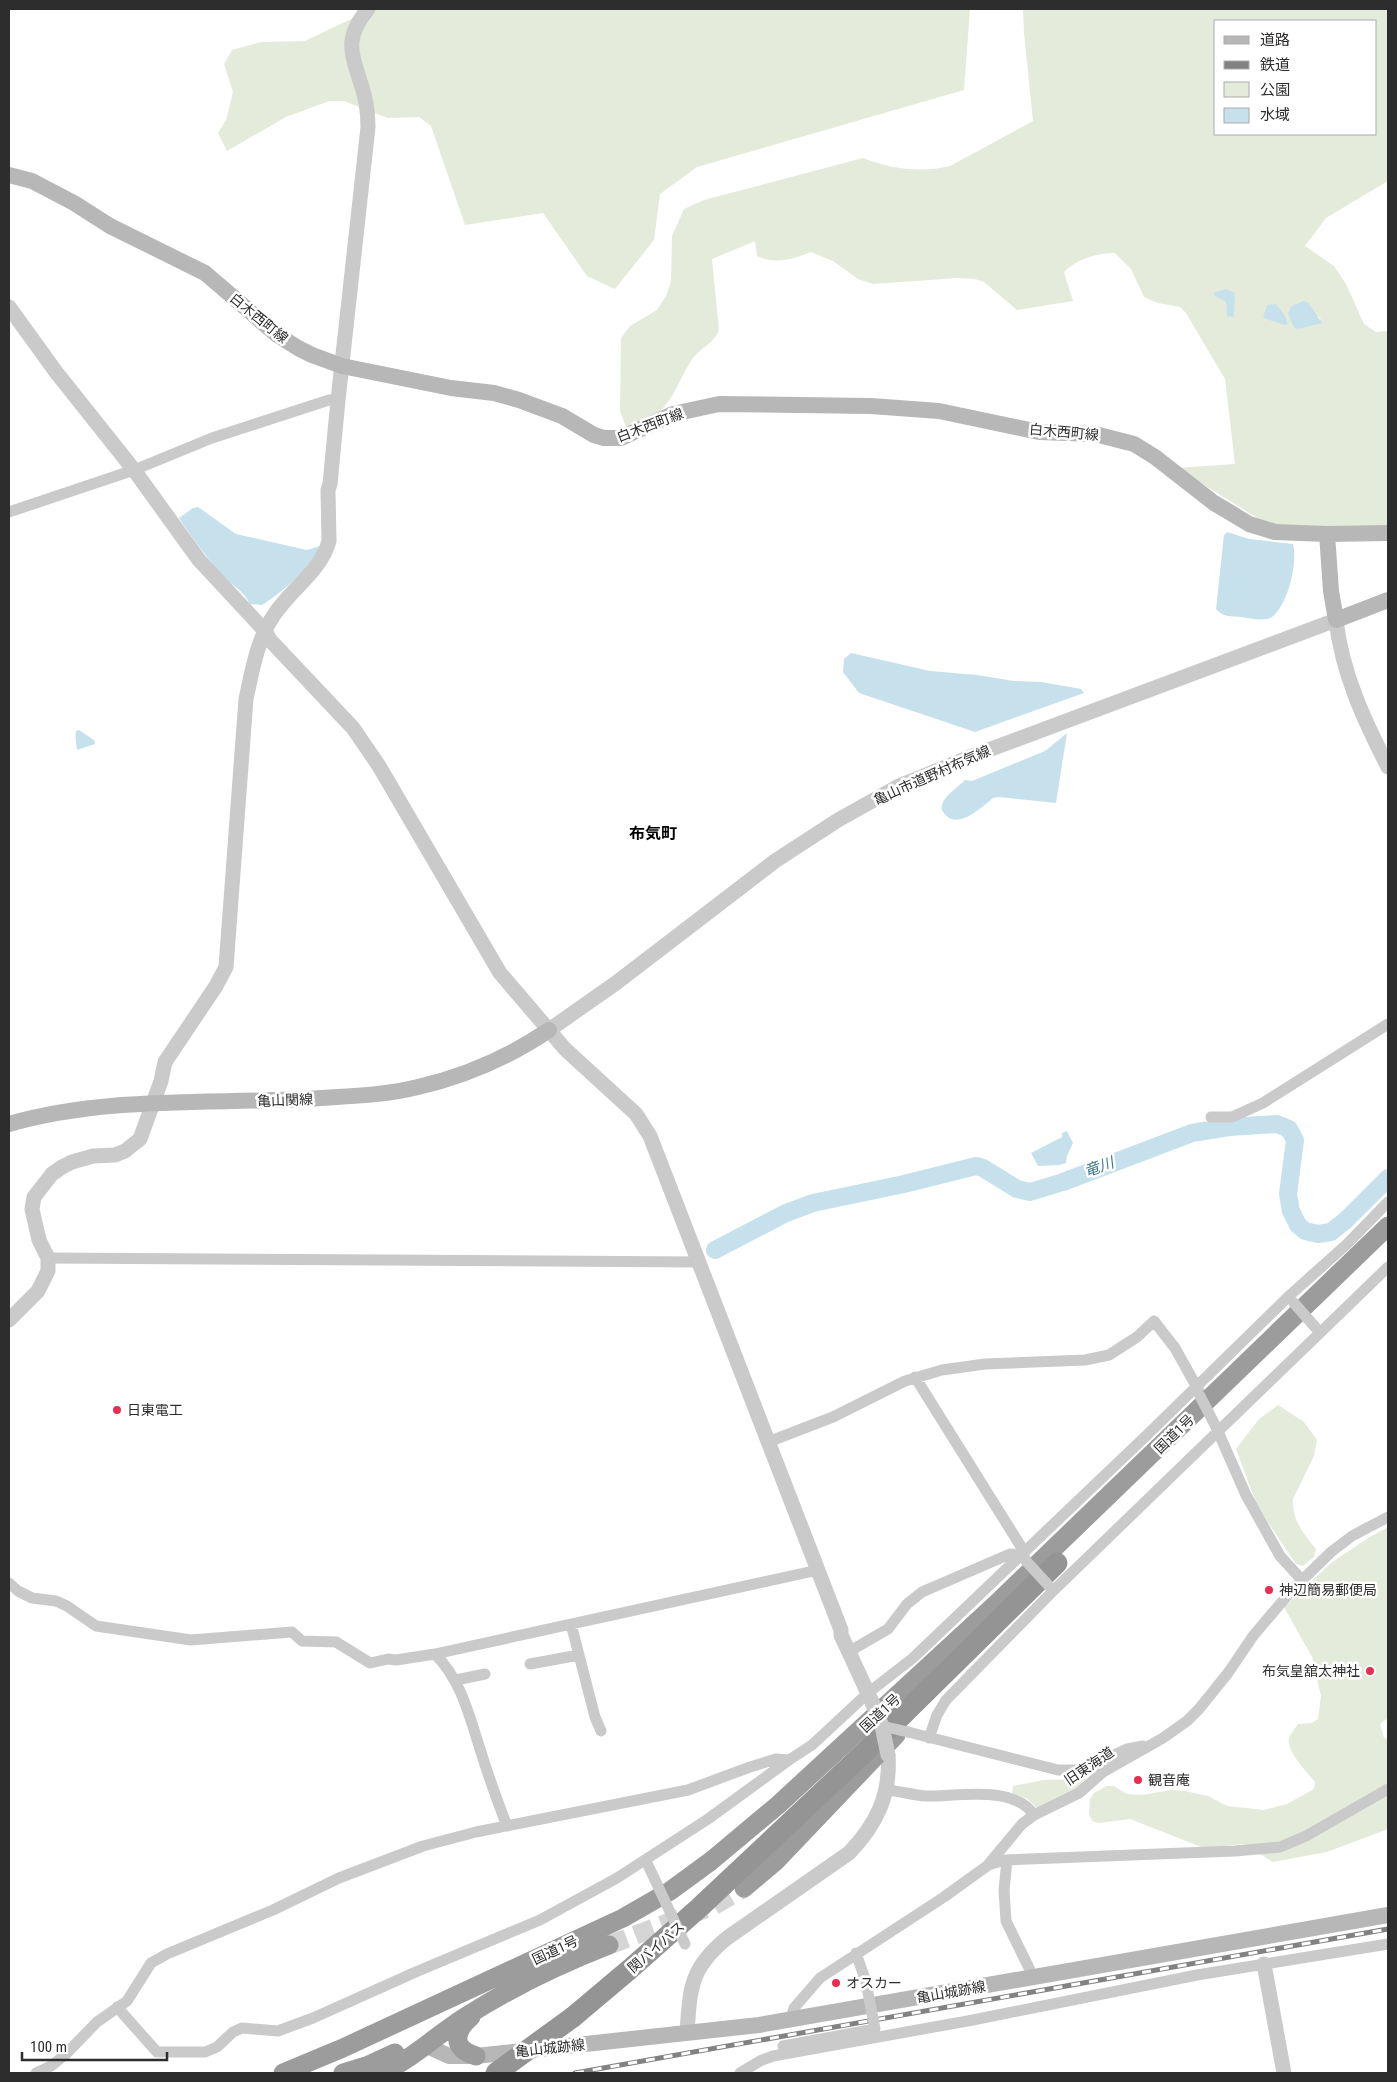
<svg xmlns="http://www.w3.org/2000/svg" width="1397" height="2082" viewBox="0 0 1397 2082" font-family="'Roboto Condensed','Noto Sans JP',sans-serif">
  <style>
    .green { fill: #e5ebda; fill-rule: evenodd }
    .water { fill: #c6e1eb }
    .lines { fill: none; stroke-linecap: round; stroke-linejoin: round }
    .river { stroke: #c6e1eb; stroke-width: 18 }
    .trunk-tunnel { stroke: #d5d5d5; stroke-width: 19; stroke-dasharray: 19 9; stroke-linecap: butt }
    .minor { stroke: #cacaca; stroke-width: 11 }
    .tertiary { stroke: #cacaca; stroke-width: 15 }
    .secondary { stroke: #b7b7b7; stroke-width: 16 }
    .trunk { stroke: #9c9c9c; stroke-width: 19 }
    .motorway { stroke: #949494; stroke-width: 21 }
    .rail-casing { stroke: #828282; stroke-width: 5 }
    .rail { stroke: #fff; stroke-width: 3; stroke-dasharray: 9; stroke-linecap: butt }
    .minor-bridge { stroke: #cacaca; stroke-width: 11 }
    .tertiary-bridge { stroke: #cacaca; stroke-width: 15 }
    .motorway-bridge { stroke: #949494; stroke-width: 21 }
    .poi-dot { fill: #e52e51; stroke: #fff; stroke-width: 2 }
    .labels { text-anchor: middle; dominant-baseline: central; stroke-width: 5; stroke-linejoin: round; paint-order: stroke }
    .street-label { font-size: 14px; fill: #2d2d2d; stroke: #fff }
    .poi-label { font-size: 14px; fill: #2d2d2d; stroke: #fff; text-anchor: start }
    .water-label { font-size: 15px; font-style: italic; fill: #3b798f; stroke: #fff }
    .quarter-label { font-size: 16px; font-weight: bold; fill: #000; stroke: #fff }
  </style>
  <rect width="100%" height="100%" fill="#fff"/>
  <path class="green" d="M372 9H970L964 90 697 167 660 194 654 240 615 289 587 276 543 213 465 225 431 126 419 117 388 118 344 101H329L286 117 227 151 218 133 226 120 233 92 224 64 232 50 261 42 305 41Z
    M1023 9H1388V181L1326 218 1305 246 1334 266 1346 284 1364 324 1376 332 1388 331V530L1281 527 1259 519 1177 468 1235 464 1225 379 1186 313 1180 307 1158 303 1144 297 1131 269 1115 253C1097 253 1077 259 1064 272L1073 301 1017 310 984 282 975 279 957 278 873 284 858 279 833 261 811 252C793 259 776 265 757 256L755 241 712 259 719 330C714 344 699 348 691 361 679 379 672 406 651 418 644 422 634 424 626 427L620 411 621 338 630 326 657 310 666 296 671 282 672 236 684 209 704 200 863 158C890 169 921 173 950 166L1033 121 1024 33ZM1216 21H1376V134H1216ZM1308 302 1315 314 1321 319 1298 329 1294 328 1288 314Z
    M1278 1405 1304 1422 1317 1440 1314 1456 1293 1499C1291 1518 1304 1535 1316 1549L1314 1557 1303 1566 1296 1564 1267 1521 1255 1500 1236 1449 1259 1419Z
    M1388 1527V1718L1380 1724 1384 1738 1388 1739V1829L1327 1852 1273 1862 1244 1844 1204 1848 1130 1819 1099 1823 1092 1821 1089 1814 1090 1799 1094 1793 1107 1786H1114L1127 1794 1142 1795 1171 1790 1185 1791 1208 1796 1227 1806 1264 1810 1287 1804 1314 1789 1315 1782C1307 1772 1286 1751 1289 1738 1291 1733 1295 1728 1298 1724L1312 1723 1318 1719 1321 1696 1312 1657 1284 1607 1331 1563 1368 1538Z
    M1086 1779 1088 1781 1066 1796 1037 1808 1027 1799 1012 1793 1013 1786 1043 1780Z"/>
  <path class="water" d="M1226 289 1235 293 1234 317 1227 316C1225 299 1231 305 1214 295L1215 292Z
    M1304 301 1308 302 1322 323 1298 329 1294 328 1288 314 1291 306Z
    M1276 304 1285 316 1288 324 1285 325 1263 318 1267 305Z
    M198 507 236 534 307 550 320 546C309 570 285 590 262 605L250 604C243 590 234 587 224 577 207 558 193 539 179 518L193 508Z
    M1227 532 1249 539 1293 544C1298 562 1288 605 1272 617 1264 622 1250 618 1241 617 1231 616 1222 617 1216 609L1224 535Z
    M851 653 930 671 977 675 1014 681 1041 682 1081 689 1084 693 975 732 859 693 843 672 844 659Z
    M79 730 94 740 95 744 77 750C76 744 75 737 76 731Z
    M1067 733 1056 803 999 797 993 798C981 808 957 831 944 813 941 810 941 806 943 802 947 794 958 787 965 780L972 781 1045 751Z
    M1067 1131 1073 1143 1067 1156 1066 1163 1059 1165 1038 1166 1031 1153 1062 1137V1133Z"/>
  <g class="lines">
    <path class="river" d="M715 1250 786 1213 813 1203 904 1184 976 1166 983 1168 1017 1189 1030 1192 1063 1182 1192 1133 1229 1127 1277 1124 1289 1129 1295 1140 1288 1194 1291 1211 1298 1225 1305 1231 1318 1234 1331 1232 1346 1220 1388 1178"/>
    <path class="trunk-tunnel" d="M609 1945 713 1906 744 1888"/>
    <path class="minor" d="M9 512 134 470 212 438 329 400H338
      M1211 1117H1232L1263 1103 1388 1024
      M48 1258 698 1262
      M915 1377 1020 1545 1025 1559
      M1216 1427 1246 1495 1280 1556 1302 1580
      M768 1442 833 1417 905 1381 942 1370 985 1364 1085 1360 1109 1355 1137 1337 1154 1321 1175 1348 1199 1391
      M9 1583 18 1591 32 1598 56 1601 67 1606 96 1626 191 1640 292 1632 302 1641 336 1642 370 1663 388 1659 396 1660 435 1654 818 1570
      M571 1624 595 1717 601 1731
      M850 1651 888 1629 907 1604 922 1592 1010 1554 1022 1555
      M435 1654C461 1680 469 1715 480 1749 488 1775 497 1800 507 1826
      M530 1664 579 1655
      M456 1680 485 1674
      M908 1732 1058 1770H1082L1127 1749 1143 1746
      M929 1738 937 1715 946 1700 1054 1590 1388 1267
      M887 1790C899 1791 913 1795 925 1796 956 1797 1014 1784 1034 1815
      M1007 1860 1004 1890 1006 1921 1030 1970 1032 1978
      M988 1865 1005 1860 1235 1851 1280 1847 1306 1836 1388 1789
      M856 1953 866 1982
      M117 2007 157 2052H205L217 2047 233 2032 242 2028 278 2031 313 2018 418 1971 540 1920 617 1878 708 1819 789 1760 812 1745 868 1693 913 1658 1148 1434 1289 1296 1346 1245 1388 1202
      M790 2021 794 2008 820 1978 944 1897 987 1866 1022 1824 1034 1815 1079 1793 1103 1772 1163 1738 1187 1721 1199 1709 1228 1673 1253 1636 1292 1590 1331 1552 1352 1536 1388 1517
      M36 2073 51 2066 65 2055 97 2022 127 2001 151 1963 167 1954 273 1910 339 1878 423 1846 476 1832 688 1790 750 1767 776 1759 789 1760
      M740 2073 760 2061 773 2056 973 2020 1197 1975 1388 1944"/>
    <path class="tertiary" d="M9 307 56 372 134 470 199 560 265 631 270 640 353 728 379 766 500 973 565 1049 636 1114 650 1136 841 1630V1635L872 1702
      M549 1030 616 983 775 861 838 820 899 786 975 755 1336 620C1342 673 1364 720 1388 767
      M9 1320 38 1291 48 1271V1258L39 1240 32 1209 34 1197 52 1174 62 1167 72 1162 93 1156 115 1155 125 1151 140 1139 161 1081 165 1062 216 986 226 967 246 699C252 672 257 639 274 615 290 590 321 571 329 541L328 490 330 484 338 400 368 127C368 113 366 98 361 84 351 52 344 38 368 9
      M1264 1964 1284 2073
      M687 2033C690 1988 690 1968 727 1938L849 1853C876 1825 891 1795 888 1755"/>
    <path class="secondary" d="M9 175 32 181 74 203 110 226 205 273 276 334 298 348 312 355 342 366 451 388 494 393 519 400 562 416 594 435 604 438H621L673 414 719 404 871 406 939 411 1039 432 1095 434 1134 444 1155 457 1214 503 1231 513 1249 524 1275 532 1327 534 1388 533
      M1327 534 1331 591 1336 620 1388 600
      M9 1124C110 1095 217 1105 321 1098 353 1096 386 1095 418 1087 465 1076 509 1057 549 1030
      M425 2045 449 2056H476L759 2025 1388 1915"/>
    <path class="trunk" d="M744 1888 776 1861 896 1735
      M471 2017C454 2032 451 2048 476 2056
      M283 2073 343 2048 623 1918 670 1891 711 1861 778 1805 996 1604 1388 1226
      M343 2073 369 2065 395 2053
      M382 2073C412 2059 437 2035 465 2017 510 1988 558 1965 609 1945"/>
    <path class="motorway" d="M573 2017 630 1969 700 1907 866 1751 1057 1563"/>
    <g class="rail-casing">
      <path id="rail" d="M575 2073 1388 1929"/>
    </g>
    <use href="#rail" class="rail"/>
    <path class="minor-bridge" d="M1294 1303 1316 1328
      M1200 1396 1215 1425
      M1026 1561 1049 1586
      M882 1726 908 1732
      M648 1865 685 1944
      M783 2046 875 2029 866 1982"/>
    <path class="tertiary-bridge" d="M872 1702 882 1726 888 1755"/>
    <path class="motorway-bridge" d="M496 2073 573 2017"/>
  </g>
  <g class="poi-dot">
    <circle cx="117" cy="1410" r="5"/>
    <circle cx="1269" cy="1590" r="5"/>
    <circle cx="1370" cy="1671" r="5"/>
    <circle cx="1138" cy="1780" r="5"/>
    <circle cx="836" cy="1983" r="5"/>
  </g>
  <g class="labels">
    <g class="street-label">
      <text transform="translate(259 318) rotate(39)">白木西町線</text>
      <text transform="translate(650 425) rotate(-21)">白木西町線</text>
      <text transform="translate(1064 432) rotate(5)">白木西町線</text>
      <text transform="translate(932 775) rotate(-24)">亀山市道野村布気線</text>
      <text transform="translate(285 1100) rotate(-2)">亀山関線</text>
      <text transform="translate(1174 1434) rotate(-44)">国道1号</text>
      <text transform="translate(880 1713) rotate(-43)">国道1号</text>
      <text transform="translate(1089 1766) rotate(-34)">旧東海道</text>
      <text transform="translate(656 1947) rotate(-41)">関バイパス</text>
      <text transform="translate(555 1950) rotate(-25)">国道1号</text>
      <text transform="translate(951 1992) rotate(-10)">亀山城跡線</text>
      <text transform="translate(550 2048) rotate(-6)">亀山城跡線</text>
    </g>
    <g class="poi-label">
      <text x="127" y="1410">日東電工</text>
      <text x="1279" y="1590">神辺簡易郵便局</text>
      <text x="1360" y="1671" text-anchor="end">布気皇舘太神社</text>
      <text x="1148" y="1780">観音庵</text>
      <text x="846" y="1983">オスカー</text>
    </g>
    <g class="water-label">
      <text transform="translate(1099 1167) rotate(-20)">竜川</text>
    </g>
    <g class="quarter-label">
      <text x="653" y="833">布気町</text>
    </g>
  </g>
  <rect width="1397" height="2082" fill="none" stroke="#2d2d2d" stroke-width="20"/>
  <rect x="1214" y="20" width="162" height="115" fill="#ffffff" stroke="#ababab"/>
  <rect x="1224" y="36" width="25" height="8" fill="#b7b7b7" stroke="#ababab"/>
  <text x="1260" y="45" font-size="15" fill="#2d2d2d">道路</text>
  <rect x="1224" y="61" width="25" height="8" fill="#828282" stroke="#ababab"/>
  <text x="1260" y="70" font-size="15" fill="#2d2d2d">鉄道</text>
  <rect x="1224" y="82" width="25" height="15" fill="#e5ebda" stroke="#ababab"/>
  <text x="1260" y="95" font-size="15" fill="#2d2d2d">公園</text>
  <rect x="1224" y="108" width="25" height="15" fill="#c6e1eb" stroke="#ababab"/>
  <text x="1260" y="120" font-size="15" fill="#2d2d2d">水域</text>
  <path d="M22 2052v8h145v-8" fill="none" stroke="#2d2d2d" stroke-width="2.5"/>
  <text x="30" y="2052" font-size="15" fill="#2d2d2d" stroke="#ffffff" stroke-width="4" paint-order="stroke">100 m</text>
</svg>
